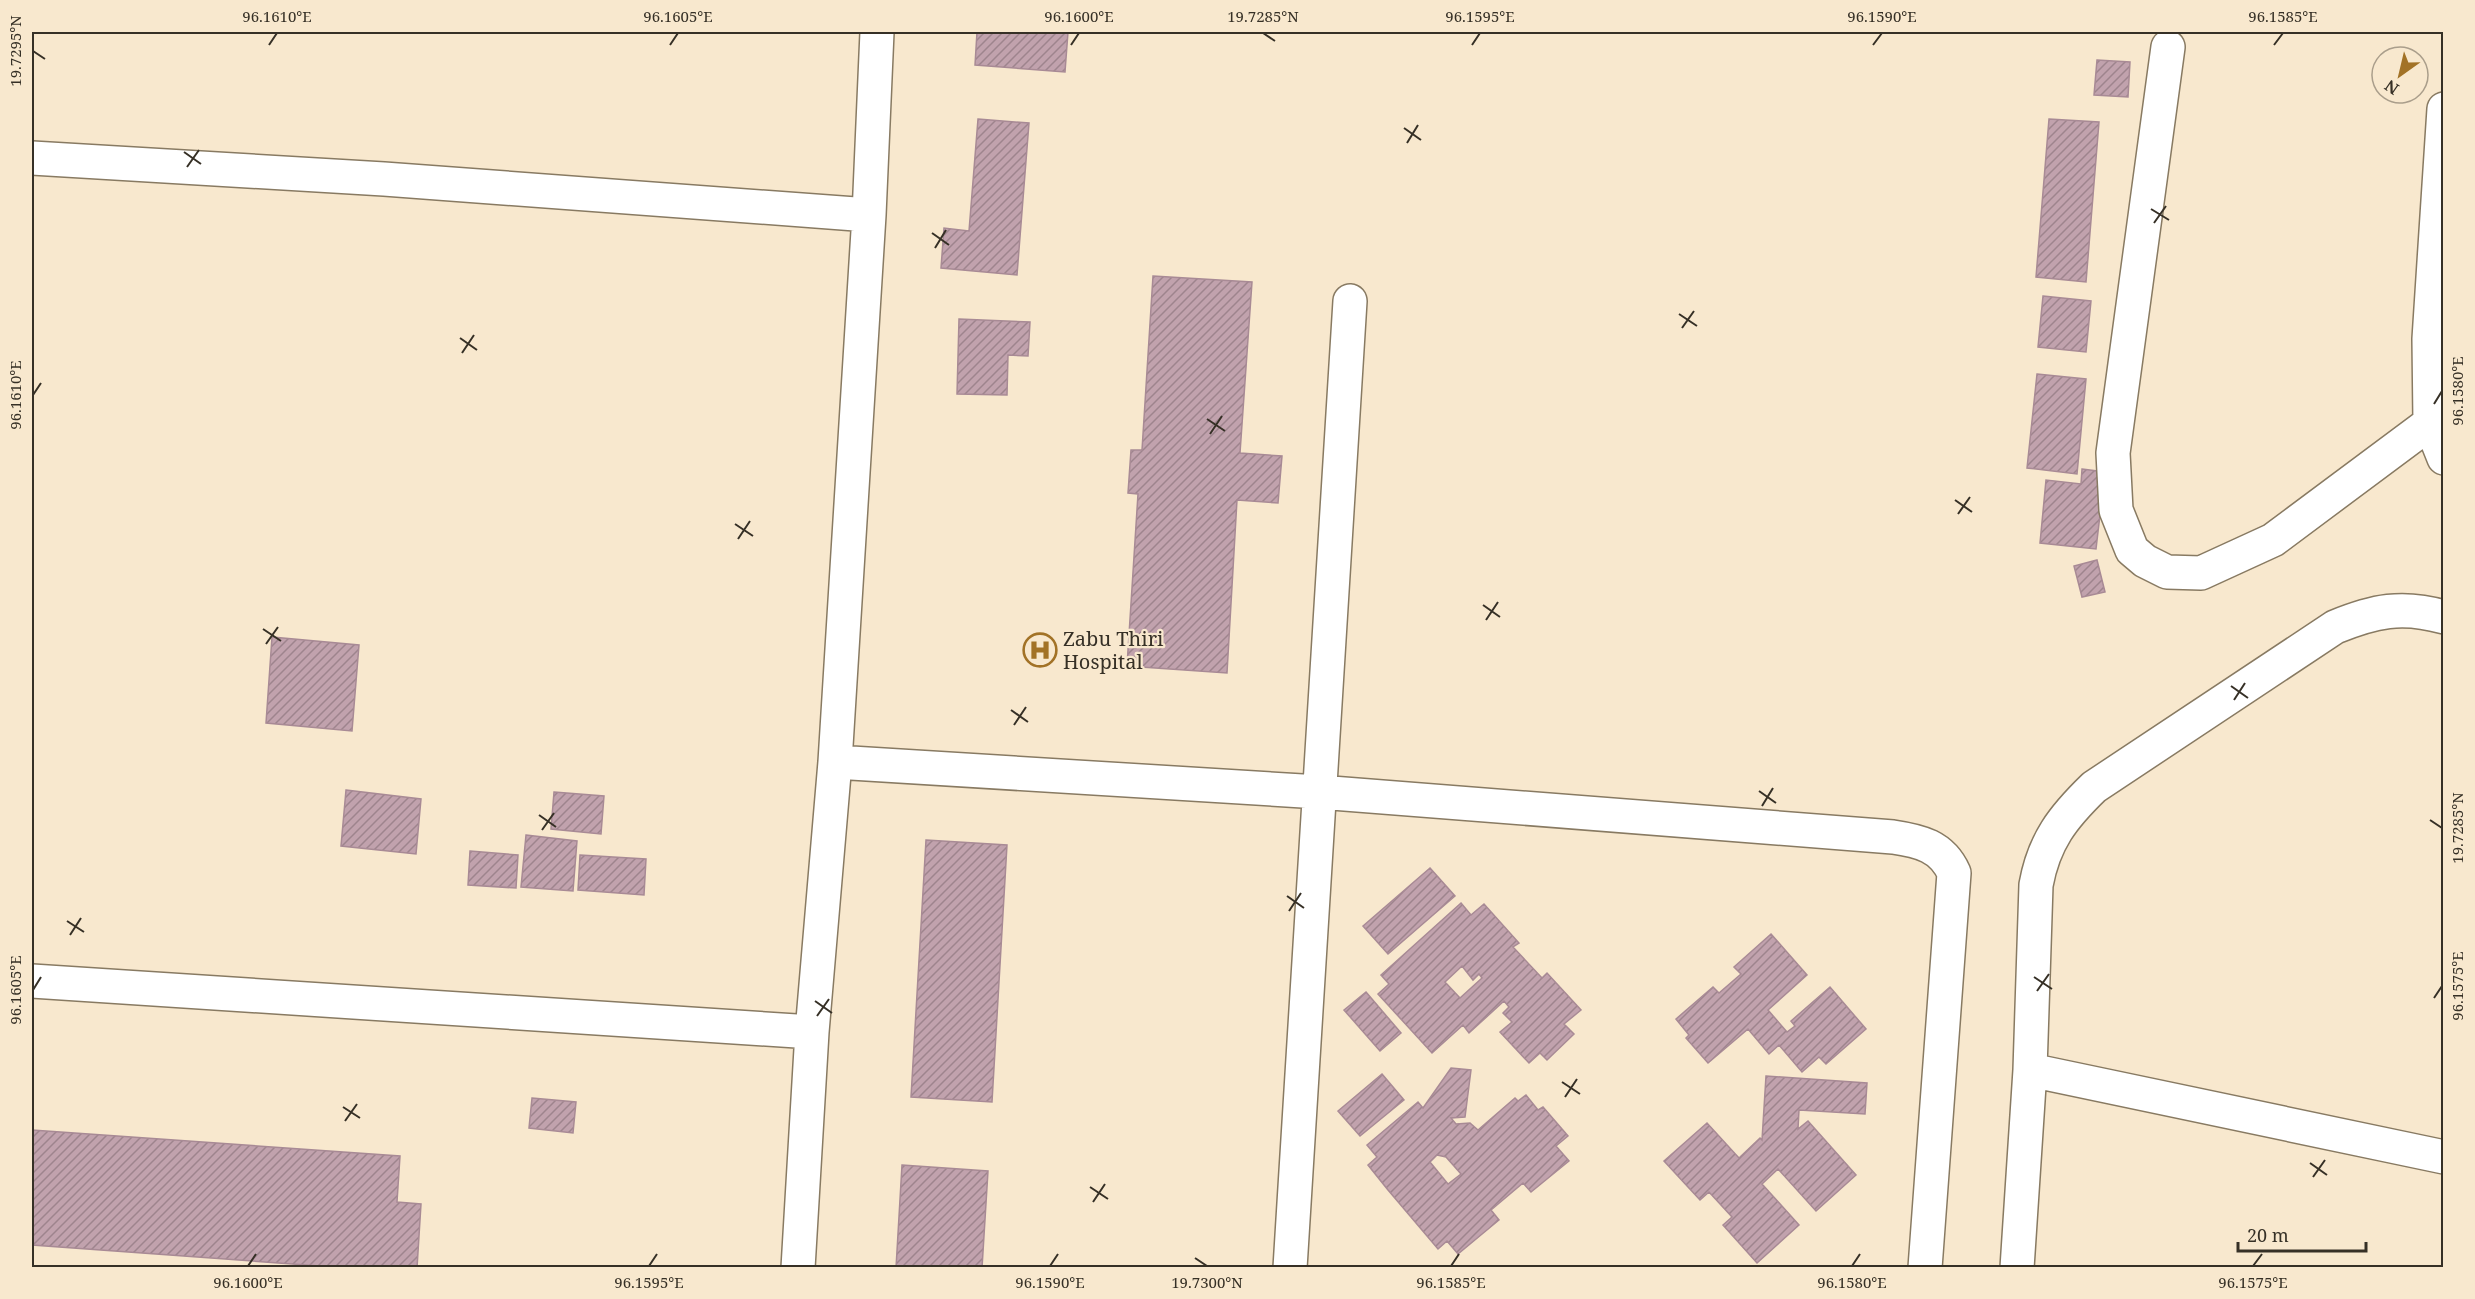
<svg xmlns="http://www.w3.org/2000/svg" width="2475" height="1299" viewBox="0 0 2475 1299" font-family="'Noto Serif',serif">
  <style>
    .building { fill: url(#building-hatch); stroke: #a88a95; stroke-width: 1.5; fill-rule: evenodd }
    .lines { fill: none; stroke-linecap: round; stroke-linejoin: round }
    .minor-casing { stroke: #887a62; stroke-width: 36 }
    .minor { stroke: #fff; stroke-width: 33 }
    .ticks { fill: none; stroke: #363026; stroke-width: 2 }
    .labels { text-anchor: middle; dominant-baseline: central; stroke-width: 4.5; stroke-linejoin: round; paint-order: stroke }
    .poi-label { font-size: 20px; fill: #363026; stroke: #f8e8ce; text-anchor: start }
    .neatline { fill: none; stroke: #363026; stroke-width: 2 }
    .ticks-label { font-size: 15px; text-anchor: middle; fill: #363026 }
  </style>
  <defs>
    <pattern id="building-hatch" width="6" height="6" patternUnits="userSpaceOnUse" patternTransform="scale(1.5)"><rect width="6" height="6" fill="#c1a2ad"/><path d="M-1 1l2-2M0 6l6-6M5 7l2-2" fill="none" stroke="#9e848d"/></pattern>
  </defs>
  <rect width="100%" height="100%" fill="#f8e8ce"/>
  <path class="building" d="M977 32H1068L1065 72 975 65Z
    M2097 60 2130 62 2128 97 2094 95Z
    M978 119 1029 123 1017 275 941 268 944 228 969 231Z
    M2049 119 2099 122 2086 282 2036 277Z
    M1153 276 1252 282 1240 453 1282 456 1278 503 1237 500 1227 673 1127 666 1138 494 1128 493 1131 450H1142Z
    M2043 296 2091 301 2086 352 2038 347Z
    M959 319 1030 322 1028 356 1008 355 1007 395 957 394Z
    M2037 374 2086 379 2077 474 2027 468Z
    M2082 469 2105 472 2096 549 2040 543 2046 480 2081 484Z
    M2097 560 2105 592 2082 597 2074 566Z
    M272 637 359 645 352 731 266 723Z
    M346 790 421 799 416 854 341 846Z
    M554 792 604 796 601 834 551 829Z
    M526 835 577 841 573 891 521 887Z
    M926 840 1007 845 992 1102 911 1097Z
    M470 851 518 855 516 888 468 885Z
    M580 855 646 859 644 895 578 890Z
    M1430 868 1455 896 1388 954 1363 926Z
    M1461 903 1471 915 1484 904 1519 943 1513 947 1542 978 1547 973 1581 1010 1564 1024 1574 1034 1547 1060 1540 1053 1529 1063 1500 1032 1512 1022 1503 1013 1509 1007 1504 1001 1469 1033 1463 1025 1432 1053 1378 994 1389 984 1381 975ZM1462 966 1473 980 1479 974 1482 978 1460 998 1445 982Z
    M1771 934 1807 975 1768 1010 1787 1032 1795 1026 1791 1021 1830 987 1866 1029 1826 1064 1819 1057 1802 1072 1779 1045 1769 1054 1748 1029 1708 1063 1686 1038 1689 1035 1676 1019 1713 987 1719 993 1741 974 1734 967Z
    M1366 992 1401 1033 1380 1051 1344 1010Z
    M1451 1068 1471 1070 1465 1117 1451 1118 1456 1124 1470 1123 1478 1130 1515 1098 1518 1101 1526 1095 1538 1110 1543 1107 1568 1136 1556 1146 1569 1161 1531 1192 1523 1183 1491 1210 1499 1220 1458 1254 1447 1241 1438 1249 1388 1190 1368 1165 1377 1157 1367 1145 1418 1102 1423 1108ZM1437 1155 1446 1157 1461 1174 1448 1184 1430 1162Z
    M1382 1074 1404 1100 1360 1136 1338 1111Z
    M1766 1076 1867 1083 1865 1114 1799 1110 1798 1129 1808 1121 1856 1175 1816 1211 1778 1169 1762 1184 1799 1225 1757 1263 1723 1225 1732 1217 1709 1192 1700 1200 1664 1161 1707 1123 1739 1158 1760 1138 1762 1140Z
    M532 1098 576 1102 573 1133 529 1128Z
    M32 1130 400 1156 397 1202 421 1204 417 1268H347L32 1245Z
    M902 1165 988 1171 982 1268H896Z"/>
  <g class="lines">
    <g class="minor-casing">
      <path id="minor" d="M2168 47 2113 453 2116 510 2132 550 2145 561 2167 572 2201 573 2273 540 2430 423
        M2444 109 2429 339 2430 423 2444 458
        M32 158 384 179 869 215
        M835 762 1319 792 1893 837C1920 841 1942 846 1954 873L1925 1268
        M32 981 812 1032
        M2030 1070 2444 1157
        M798 1268 812 1032 835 762 869 215 877 32
        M1290 1268 1350 301
        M2017 1268 2030 1070 2036 885C2044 841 2063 817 2094 787L2335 627C2374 611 2402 605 2444 617"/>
    </g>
    <use href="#minor" class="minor"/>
  </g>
  <path class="ticks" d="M1263 33 1275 41M269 45 277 33M670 45 678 33M1071 45 1079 33M1472 45 1480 33M1873 45 1882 33M2274 45 2283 33M33 51 45 59M1404 128 1421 140M1407 143 1418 125M184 152 201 164M187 167 199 150M2151 209 2169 220M2154 223 2166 206M932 233 949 245M935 248 946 230M1679 314 1697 326M1682 328 1694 311M460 338 477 350M462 353 474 335M33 395 41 383M2434 404 2442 391M1207 419 1225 431M1210 434 1222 416M1955 500 1972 512M1958 514 1970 497M735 524 753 536M738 539 750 521M1483 605 1500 617M1486 620 1498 602M263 629 281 641M266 644 278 627M2231 686 2248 698M2234 700 2245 683M1011 710 1028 722M1014 725 1026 707M1759 791 1776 803M1762 806 1773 788M539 815 556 827M2430 820 2442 828M542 830 554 813M1287 896 1304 908M1289 911 1301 893M67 921 84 932M70 935 81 918M2034 977 2052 989M33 990 41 977M2037 991 2049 974M2434 998 2442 986M815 1001 832 1013M817 1016 829 999M1562 1082 1580 1094M1565 1097 1577 1079M343 1107 360 1118M345 1121 357 1104M2310 1163 2327 1175M2313 1177 2325 1160M1090 1187 1108 1199M1093 1202 1105 1184M1195 1258 1207 1266M248 1266 256 1254M649 1266 657 1254M1050 1266 1058 1254M1451 1266 1459 1254M1852 1266 1860 1254M2253 1266 2262 1254"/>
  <defs>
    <g id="hospital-ring" transform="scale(1.725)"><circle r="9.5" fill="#f8e8ce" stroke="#a27226" stroke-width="1.5"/><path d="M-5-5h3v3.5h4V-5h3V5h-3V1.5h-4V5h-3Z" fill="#a27226"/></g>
  </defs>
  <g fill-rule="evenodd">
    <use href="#hospital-ring" x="1040" y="650"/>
  </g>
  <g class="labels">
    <g class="poi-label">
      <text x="1063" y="638">Zabu Thiri<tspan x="1063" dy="23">Hospital</tspan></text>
    </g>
  </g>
  <rect width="2475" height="1299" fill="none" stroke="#f8e8ce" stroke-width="66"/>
  <g transform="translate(2400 75) rotate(214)"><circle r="28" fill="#f8e8ce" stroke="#aa9e8b" stroke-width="1.5"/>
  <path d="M0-4.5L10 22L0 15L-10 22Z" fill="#a27226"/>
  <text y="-9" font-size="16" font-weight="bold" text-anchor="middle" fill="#363026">N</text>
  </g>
  <path d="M2238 1242v9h128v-9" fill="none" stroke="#363026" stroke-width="3"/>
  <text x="2247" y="1242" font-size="18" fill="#363026" stroke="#f8e8ce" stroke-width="4.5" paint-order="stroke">20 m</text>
  <rect x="33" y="33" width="2409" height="1233" class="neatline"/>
  <g class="ticks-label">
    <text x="277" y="22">96.1610°E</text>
    <text x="678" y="22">96.1605°E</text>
    <text x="1079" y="22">96.1600°E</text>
    <text x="1263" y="22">19.7285°N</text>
    <text x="1480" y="22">96.1595°E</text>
    <text x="1882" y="22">96.1590°E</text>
    <text x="2283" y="22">96.1585°E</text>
    <text transform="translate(16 51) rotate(-90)" y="5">19.7295°N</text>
    <text transform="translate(2458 391) rotate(-90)" y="5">96.1580°E</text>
    <text transform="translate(16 395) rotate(-90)" y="5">96.1610°E</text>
    <text transform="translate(2458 828) rotate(-90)" y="5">19.7285°N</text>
    <text transform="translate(2458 986) rotate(-90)" y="5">96.1575°E</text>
    <text transform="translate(16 990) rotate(-90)" y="5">96.1605°E</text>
    <text x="248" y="1288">96.1600°E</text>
    <text x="649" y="1288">96.1595°E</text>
    <text x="1050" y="1288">96.1590°E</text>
    <text x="1207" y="1288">19.7300°N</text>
    <text x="1451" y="1288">96.1585°E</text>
    <text x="1852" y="1288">96.1580°E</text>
    <text x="2253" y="1288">96.1575°E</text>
  </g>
</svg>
